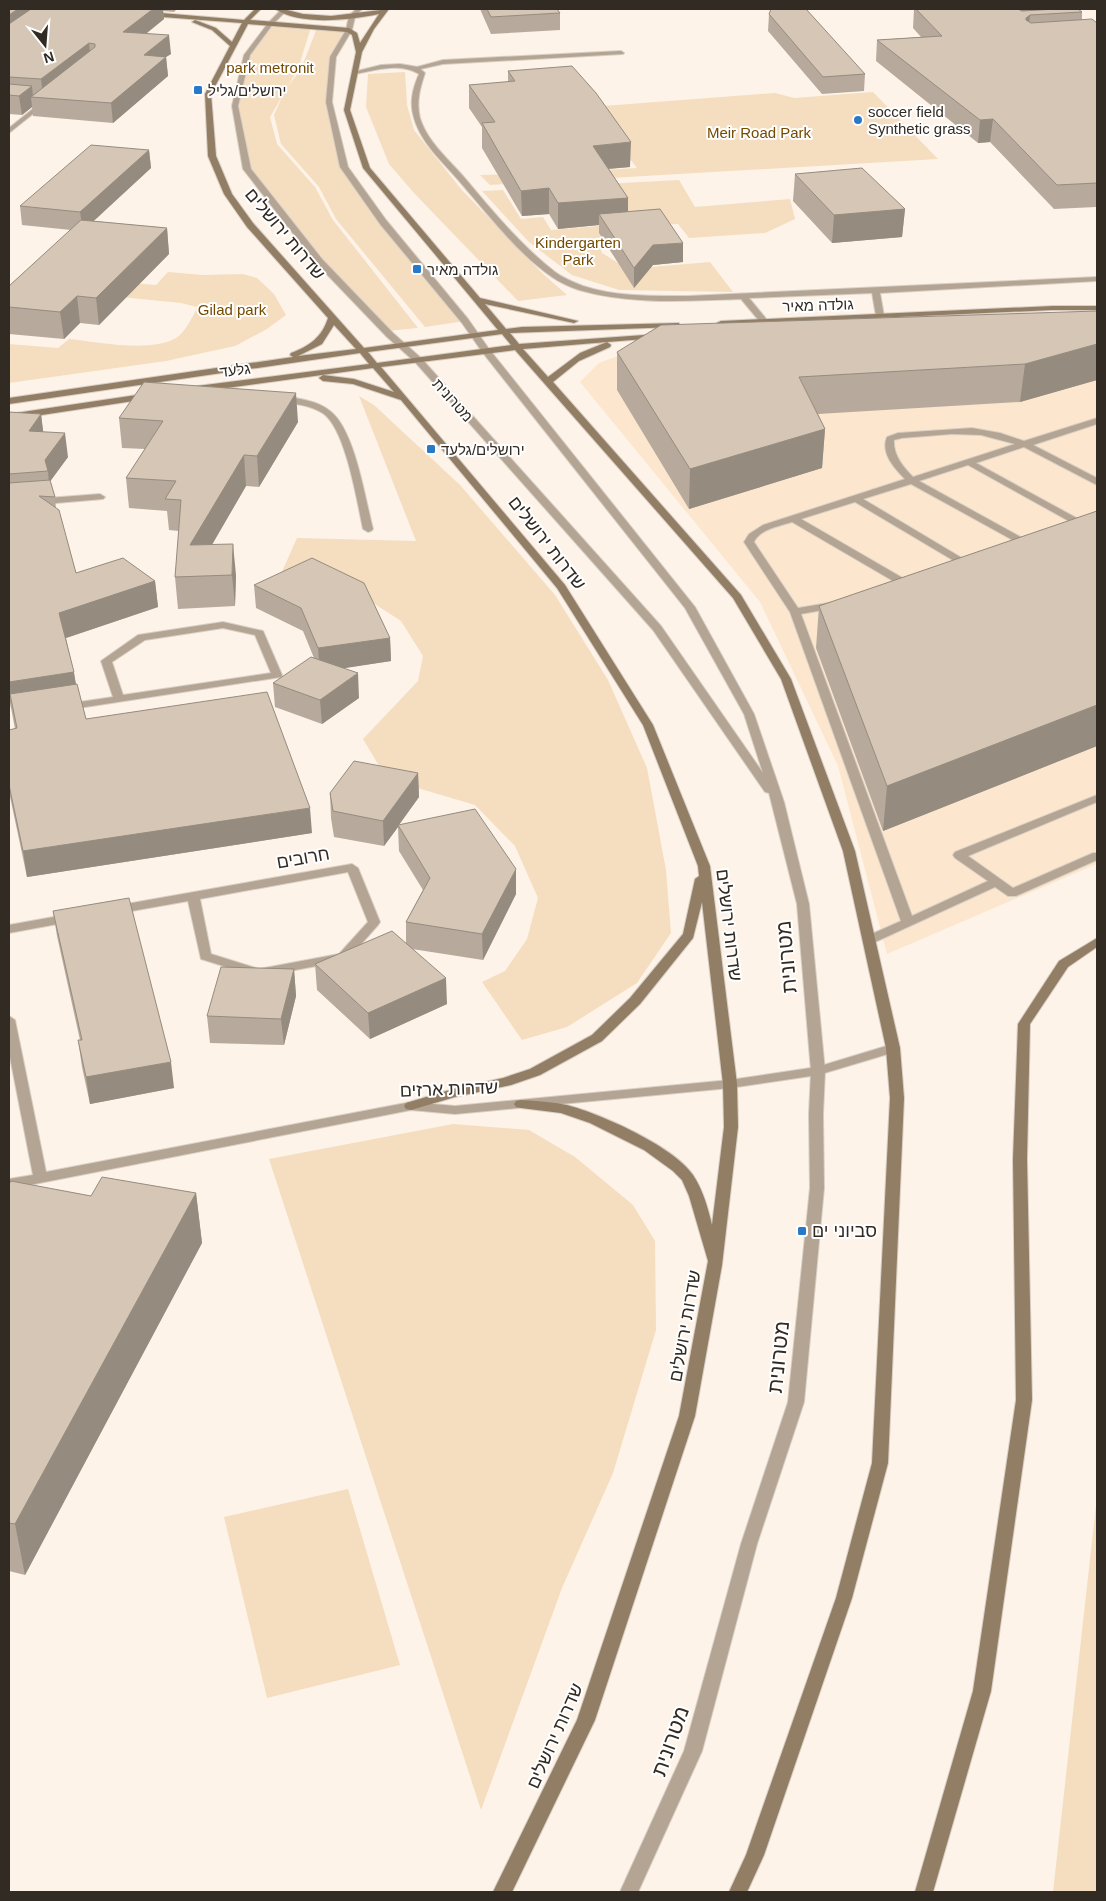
<svg xmlns="http://www.w3.org/2000/svg" width="1106" height="1901" viewBox="0 0 1106 1901" font-family="Arial,'Noto Sans Hebrew',sans-serif">
  <style>
    .built { fill: #fce7ce }
    .green { fill: #f5ddc0 }
    .lines { fill: none; stroke-linecap: round; stroke-linejoin: round }
    .lane-casing { stroke: #d8cfc5; stroke-width: 2 }
    .street-casing { stroke: #d8cfc5; stroke-width: 2 }
    .secondary-casing { stroke: #d8cfc5; stroke-width: 2 }
    .lane { fill: #b3a493; fill-rule: evenodd }
    .street { fill: #b3a493; fill-rule: evenodd }
    .secondary { fill: #927d65; fill-rule: evenodd }
    .wall { fill: #b7aa9c }
    .shaded-wall { fill: #958b7f }
    .building { fill: #d5c6b5; stroke: #958b7f }
    .poi-dot { fill: #2879c8; stroke: #fff; stroke-width: 2 }
    .labels { text-anchor: middle; dominant-baseline: central; stroke-width: 4; stroke-linejoin: round; paint-order: stroke }
    .far-park-label { font-size: 15px; fill: #744a01; stroke: #fff }
    .far-poi-label { font-size: 15px; fill: #312b24; stroke: #fff; text-anchor: start }
    .far-street-label { font-size: 15px; fill: #312b24; stroke: #fff }
    .street-label { font-size: 18px; fill: #312b24; stroke: #fff }
    .poi-label { font-size: 18px; fill: #312b24; stroke: #fff; text-anchor: start }
    .near-street-label { font-size: 21px; fill: #312b24; stroke: #fff }
  </style>
  <rect width="100%" height="100%" fill="#fdf3e8"/>
  <path class="built" d="M1097 338V864L887 954 838 766 760 602 580 382 599 363 626 353Z"/>
  <path class="green" d="M274 25 311 27 298 69 288 86 301 69 317 28 343 32 333 57 329 102 344 167 465 321 425 327 336 219 319 187 281 144 274 115 283 95 270 117 277 144 315 187 333 220 418 328 387 331 317 258 247 169 235 106 247 55Z
    M405 72 407 105 414 130 461 189 542 273 567 295 518 301 414 193 389 164 366 107 368 74Z
    M873 92 938 159 490 185 480 175 552 173 637 168 590 107 775 93 794 98Z
    M679 180 695 207 790 199 795 219 765 233 689 238 678 224 650 225 597 238 602 253 628 269 710 262 733 292 619 290 572 275 529 242 482 191 503 190 521 219 543 217 551 230 599 226 596 219 512 189Z
    M168 272 203 275 243 274 257 278 274 294 286 315 267 329 235 346 166 361 9 383V344L58 348 69 339C98 342 150 353 176 338 183 335 195 314 197 307L181 303 100 295 118 282 156 285Z
    M359 396 374 405 460 485 555 595 608 680 647 768 666 870 671 933 637 983 567 1027 522 1040 482 982 505 971 527 939 538 898 515 846 475 805 387 779 363 739 418 681 423 656 401 621 370 601 281 574 297 538 416 541Z
    M453 1124 529 1130 575 1157 633 1205 655 1241 656 1330 613 1473 562 1588 481 1810 269 1159Z
    M348 1489 400 1665 267 1698 224 1517Z
    M1097 1496V1892H1053Z"/>
  <g class="lines">
    <g class="lane-casing">
      <path id="lane" d="M282 9H288L273 24 250 55 238 106 251 169 322 259 393 333 421 358 661 626 763 773 744 714 685 608 483 353 462 323 380 224 340 167 326 102 330 57 346 30 349 16 356 9H362L355 17 352 30 336 57 332 102 348 167 386 220 468 319 489 349 695 607 754 714 784 802 809 904 825 1071 823 1114 824 1188 804 1402 757 1544 702 1751 638 1892H620L684 1751 741 1544 788 1402 810 1188 809 1114 811 1071 797 904 769 793 765 792 653 630 415 362 387 337 316 263 243 169 232 106 244 55 269 22Z
        M621 51 624 53 623 54 443 64 416 70 413 68 443 60Z
        M44 100 49 101 9 133V128Z
        M279 396C296 398 317 400 330 411 355 430 365 499 373 529L371 531 368 532 363 529C357 501 346 431 324 414 310 404 292 404 276 401V397Z
        M1097 418V424L1033 445 1097 478V485L1024 447 976 463 1082 521V525H1076L968 465 919 481 1026 540V544H1020L911 484 863 499 967 561V565H961L855 502 801 519 908 581V585H900L792 522C780 526 760 529 754 542L798 608 834 602 839 605 834 608 801 614 912 916 988 881 955 858 953 855 955 852 1097 795V802L968 856 1013 888 1093 853H1097V860L1016 896H1008L995 887 873 943H865L863 940 865 937 901 921 790 612 744 542 749 534 763 525 905 479C895 469 880 453 887 437L898 433 972 428 1000 433 1024 441ZM952 434 981 435 1015 444 913 477C903 467 893 455 894 440L902 438Z
        M100 494 105 497 103 499 9 507V501Z"/>
    </g>
    <g class="street-casing">
      <path id="street" d="M400 64 418 67 425 73C420 88 416 102 420 118 427 141 447 158 463 176 491 209 520 245 555 272 563 278 573 282 583 286 616 297 654 296 688 296L1097 277V281L880 293 884 316 880 318 876 316 872 293 749 298 768 321 764 323H761L741 299C687 301 631 305 579 290 570 287 559 282 552 277 516 252 488 214 460 182 443 162 421 143 414 118 409 102 413 88 419 74 400 62 376 70 356 74L353 72 381 65Z
        M223 622 263 631 282 675 281 677 66 710 61 707 66 704 113 697 101 661 138 635ZM223 628 255 635 271 673 123 695 112 662 145 640Z
        M352 864 358 868 380 922 378 925 347 960 343 961 258 977 201 959 188 901 115 914 109 910 115 906ZM348 872 368 922 339 954 259 969 211 954 200 899Z
        M70 914 74 915 76 918 74 921 9 933V925Z
        M9 1016 15 1020 46 1172 411 1102 455 1106 730 1080 817 1067 893 1044 900 1048 898 1051 818 1075 730 1088 455 1114 411 1110 9 1189V1179L33 1175 9 1052Z"/>
    </g>
    <g class="secondary-casing">
      <path id="secondary" d="M255 9H261L250 20 349 28 357 33 360 43 379 14C350 20 301 26 275 9H283L303 14 331 16 389 9 374 29 362 52 350 110 370 168 480 298 578 321 574 323 485 304 506 329 522 327 679 323V327H676L510 333 519 344 658 334 662 336 658 338 607 342 611 345 610 347 579 361 553 382 741 595 791 679 855 851 900 1048 904 1098 888 1463 852 1598 764 1855 747 1892H729L746 1855 836 1598 872 1463 890 1098 886 1048 843 851 781 679 733 598 515 350 381 367 565 585 653 725 710 866 737 1084 738 1127 722 1265 695 1416 595 1720 512 1892H493L577 1720 679 1416 708 1261 689 1196 682 1180 673 1171 644 1150 590 1123 561 1113 521 1108 516 1107 514 1104 516 1101 521 1100C536 1101 552 1102 567 1105 601 1114 673 1146 693 1175 703 1190 708 1208 712 1225L724 1127 723 1084 702 902 693 938 640 1004 602 1041 540 1075 511 1085 455 1097 411 1110 406 1109 404 1106 406 1103 453 1089 503 1078 530 1069 592 1035 630 998 683 934 695 879 699 876 698 866 643 725 557 588 401 400 353 384 323 381 319 378 323 375 354 379 394 392 373 368 197 392 193 389 197 386 369 364 360 353 9 404V398L293 357 290 355 291 353C310 346 322 337 328 318L247 227 224 194 208 156 205 94 230 46 212 30 192 22 195 20 216 28 232 42 242 23 149 16 146 14 149 12 244 20ZM248 24 347 32 352 35 356 52 344 110 363 168 498 330 364 348 253 223 232 194 216 156 211 94ZM334 325 356 349 298 356 322 344ZM502 334 511 345 377 363 368 352ZM607 342 580 353 548 377 523 349Z
        M1053 306H1097V310H1053L721 325 717 323 721 321Z
        M150 393 153 394V398L9 420V414Z
        M1097 938V947L1068 967 1030 1024 1027 1159 1032 1400 991 1691 933 1892H915L973 1691 1016 1400 1013 1159 1018 1024 1059 961Z"/>
    </g>
    <use href="#lane" class="lane"/>
    <use href="#street" class="street"/>
    <use href="#secondary" class="secondary"/>
  </g>
  <path class="wall" d="M9 9H177L174 12 163 11 164 19 146 34 171 54 166 57 168 76 113 123 33 116 32 107 22 115 9 114Z
    M480 9H557L560 13V30L491 34Z
    M914 9H1078L1082 12V20L1097 23V208L1096 207 1054 209 990 142 978 143 876 61 877 40 921 37 913 28Z
    M769 14 865 74 864 91 822 94 768 31Z
    M508 71 630 167 609 169 628 198V212L683 262 653 265 634 288 599 233V225L558 229 549 214 522 216 482 148V127L469 108V85L508 82Z
    M149 150 151 168 93 221 167 228 169 254 99 325 80 323 64 339 9 334V286L71 230 22 225 20 206Z
    M795 174 905 209 902 237 832 243 793 201Z
    M1097 344V380L1020 402 818 414 825 429 822 468 689 509 617 390V352Z
    M9 412 41 414 43 432 68 457 50 481 55 497 56 509 76 573 155 581 158 607 66 638 76 684 86 719 312 833 27 877 9 792V730L15 729 9 697Z
    M119 418 298 422 259 487 246 486 212 545 236 575 235 606 178 609 175 577 179 531 169 530 167 511 129 508 126 478 145 449 122 448Z
    M1097 511V746L883 831 816 648 819 606Z
    M254 585 390 638 391 661 343 668 359 698 322 724 275 707 273 683 314 658 303 631 256 608Z
    M418 773 419 797 399 825 516 894 483 960 412 949 447 1004 370 1039 317 990 315 964 406 944V922L423 890 399 851 398 827 384 846 334 837 331 818 330 793Z
    M53 911 174 1088 90 1104 82 1067 78 1040H80L57 936Z
    M294 969 296 996 284 1045 210 1043 207 1016Z
    M9 1184 91 1196 196 1193 202 1243 25 1575 9 1571Z"/>
  <path class="shaded-wall" d="M18 9H45L9 35V15Z
    M153 9H163L164 19 125 50 123 32Z
    M1017 9H1066L1030 15 1028 36Z
    M169 35 171 54 166 57 168 76 113 123 111 103 144 55Z
    M89 43 91 61 43 98 41 79Z
    M32 86 33 97H31L32 107 22 115 19 96Z
    M993 119 990 142 978 143 980 120Z
    M631 142 630 167 593 170V146Z
    M149 150 151 168 83 231 80 212Z
    M549 188V214L522 216 521 191Z
    M628 198V223L599 214V225L558 229V203Z
    M905 209 902 237 832 243 834 215Z
    M167 228 169 254 99 325 96 298Z
    M683 243V262L653 265 634 288V268L653 245Z
    M77 296 80 323 64 339 60 312Z
    M1097 344V380L1020 402 1025 364Z
    M296 393 298 422 259 487 257 456Z
    M41 414 44 438 29 431Z
    M825 429 822 468 689 509 690 469Z
    M65 433 68 457 49 483 48 471 45 460Z
    M244 455 246 486 193 577 190 545Z
    M233 544 236 575 235 606 232 575Z
    M155 581 158 607 63 639 59 613Z
    M390 638 391 661 320 672 318 648Z
    M74 672 78 699 10 694 11 709 9 693V682Z
    M358 673 359 698 322 724 320 700Z
    M1097 705V746L883 831 887 786Z
    M418 773 419 797 398 826V825V827L384 846 383 821Z
    M310 808 312 833 27 877 23 851Z
    M516 869V894L483 960 482 934Z
    M294 969 296 996 284 1045 281 1019Z
    M446 978 447 1004 370 1039 368 1013Z
    M171 1062 174 1088 90 1104 86 1077Z
    M196 1193 202 1243 25 1575 15 1524Z"/>
  <path class="building" d="M9 9H18L9 15Z
    M31 9H153L123 32 169 35 144 55 166 57 111 103 31 97 95 47V44L89 43 41 79 9 77V24Z
    M487 9H557L560 13 491 17Z
    M771 9H806L865 74 823 77 769 14Z
    M916 9H1018L1022 11 1056 9H1078L1082 12 1030 15 1026 18V20L1031 23 1092 19 1097 23V183L1057 185 993 119 980 120 877 40 942 36Z
    M572 66 596 93 631 142 593 146 628 198 558 203 549 188 521 191 482 123 495 122 469 85 515 81 508 71Z
    M9 84 32 86 19 96 9 95Z
    M91 145 149 150 80 212 20 206Z
    M862 168 905 209 834 215 795 174Z
    M660 209 683 243 653 245 634 268 599 214Z
    M81 220 167 228 96 298 77 296 60 312 9 307V286Z
    M1097 311V344L1025 364 799 377 825 429 690 469 617 352 661 325Z
    M144 382 296 393 257 456 244 455 190 545 233 544 232 575 175 577 181 500 165 499 176 481 126 478 163 421 119 418Z
    M9 412 41 414 29 431 65 433 45 460 48 471 9 474Z
    M50 480 55 497 39 496 59 510 76 573 123 558 155 581 59 613 74 672 9 682V483Z
    M1097 511V705L887 786 819 606Z
    M312 558 364 583 390 638 318 648 301 608 254 585Z
    M311 657 358 673 320 700 273 683Z
    M77 684 86 719 267 692 310 808 23 851 9 785V730L17 728 10 694Z
    M354 761 418 773 383 821 333 811 330 793Z
    M475 809 516 869 482 934 406 922 430 878 398 825Z
    M129 898 171 1062 86 1077 78 1040H82L53 911Z
    M392 931 446 978 368 1013 315 964Z
    M221 967 294 969 281 1019 207 1016Z
    M102 1177 196 1193 15 1524 9 1523V1184L11 1181 91 1196Z"/>
  <g class="poi-dot">
    <rect x="193" y="85" width="10" height="10" rx="2.5"/>
    <circle cx="858" cy="120" r="5"/>
    <rect x="412" y="264" width="10" height="10" rx="2.5"/>
    <rect x="426" y="444" width="10" height="10" rx="2.5"/>
    <rect x="797" y="1226" width="10" height="10" rx="2.5"/>
  </g>
  <g class="labels">
    <g class="far-park-label">
      <text x="270" y="67">park metronit</text>
      <text x="759" y="132">Meir Road Park</text>
      <text x="578" y="242">Kindergarten<tspan x="578" dy="17">Park</tspan></text>
      <text x="232" y="309">Gilad park</text>
    </g>
    <g class="far-poi-label">
      <text x="208" y="90">ירושלים/גליל</text>
      <text x="868" y="111">soccer field<tspan x="868" dy="17">Synthetic grass</tspan></text>
      <text x="427" y="269">גולדה מאיר</text>
      <text x="441" y="449">ירושלים/גלעד</text>
    </g>
    <g class="far-street-label">
      <text transform="translate(818 305) rotate(-2)">גולדה מאיר</text>
      <text transform="translate(235 370) rotate(-7)">גלעד</text>
      <text transform="translate(453 400) rotate(48)">מטרונית</text>
    </g>
    <g class="street-label">
      <text transform="translate(285 234) rotate(50)">שדרות ירושלים</text>
      <text transform="translate(547 543) rotate(52)">שדרות ירושלים</text>
      <text transform="translate(303 858) rotate(-10)">חרובים</text>
      <text transform="translate(729 925) rotate(83)">שדרות ירושלים</text>
      <text transform="translate(449 1089) rotate(-2)">שדרות ארזים</text>
      <text transform="translate(685 1326) rotate(-80)">שדרות ירושלים</text>
      <text transform="translate(555 1736) rotate(-66)">שדרות ירושלים</text>
    </g>
    <g class="poi-label">
      <text x="812" y="1231">סביוני ים</text>
    </g>
    <g class="near-street-label">
      <text transform="translate(786 957) rotate(-95)">מטרונית</text>
      <text transform="translate(778 1357) rotate(-84)">מטרונית</text>
      <text transform="translate(670 1741) rotate(-70)">מטרונית</text>
    </g>
  </g>
  <rect width="1106" height="1901" fill="none" stroke="#312b24" stroke-width="20"/>
  <g transform="translate(45 45) rotate(163)" stroke="#ffffff" stroke-width="4" paint-order="stroke">
  <path d="M0-4L9 19L0 12L-9 19Z" fill="#312b24"/>
  <text y="-8" font-size="14" font-weight="bold" text-anchor="middle" fill="#312b24">N</text>
  </g>
</svg>
